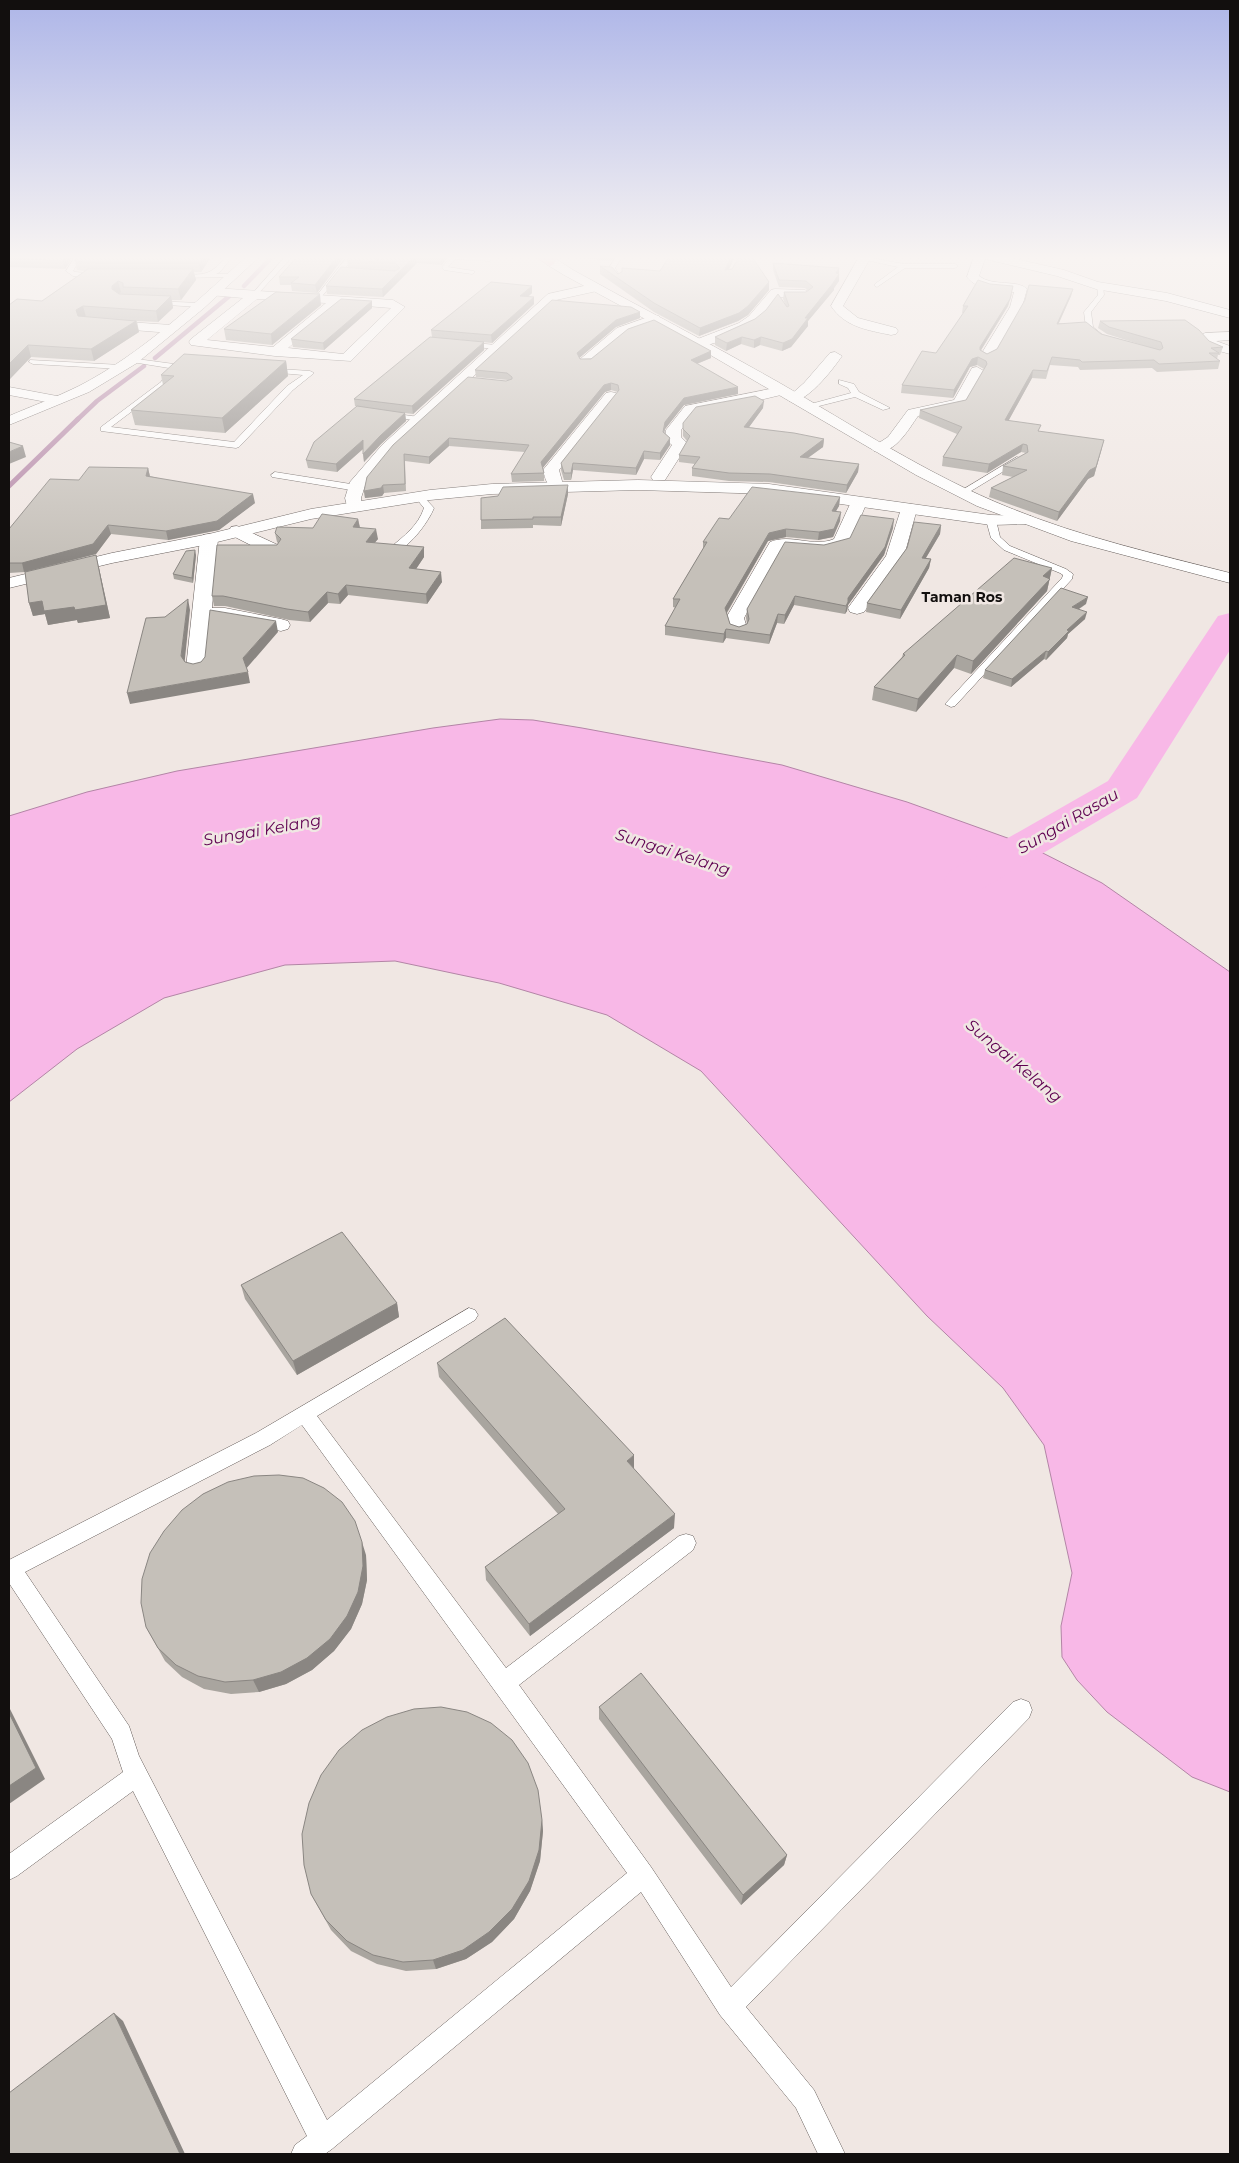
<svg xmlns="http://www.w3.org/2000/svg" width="1239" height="2163" viewBox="0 0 1239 2163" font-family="Montserrat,sans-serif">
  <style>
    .water { fill: #f8b8e7; stroke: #b385a6 }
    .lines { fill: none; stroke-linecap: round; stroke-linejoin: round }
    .stream-far1 { stroke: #b385a6; stroke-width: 4.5 }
    .stream { stroke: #b385a6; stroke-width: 5 }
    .river { fill: #f8b8e7; fill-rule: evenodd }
    .service-casing { stroke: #665e5b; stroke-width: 1 }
    .minor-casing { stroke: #665e5b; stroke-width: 1 }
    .tertiary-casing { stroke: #665e5b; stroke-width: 1 }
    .secondary-casing { stroke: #665e5b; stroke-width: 1 }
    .primary-casing { stroke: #9a4054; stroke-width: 1 }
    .service { fill: #fff; fill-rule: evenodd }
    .minor { fill: #fff; fill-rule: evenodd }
    .tertiary { fill: #fff; fill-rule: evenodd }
    .secondary { fill: #fff; fill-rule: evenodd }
    .primary { fill: #ef9daf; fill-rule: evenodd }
    .wall { fill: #a9a59f }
    .shaded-wall { fill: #8a8682 }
    .building { fill: #c5c0b9; stroke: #8a8682 }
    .labels { text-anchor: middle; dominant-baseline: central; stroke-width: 5; stroke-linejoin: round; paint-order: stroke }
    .far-neighbourhood-label { font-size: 14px; font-weight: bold; fill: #120f0e; stroke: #f0e7e3 }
    .water-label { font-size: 16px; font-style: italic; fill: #5f0051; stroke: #f0e7e3 }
  </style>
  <rect width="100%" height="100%" fill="#f0e7e3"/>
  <path class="water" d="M500 719 533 720 582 728 782 765 907 802 1027 845 1102 883 1230 972V1792L1192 1777 1107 1712 1077 1680 1062 1657 1061 1626 1072 1573 1044 1445 1003 1388 927 1316 701 1071 607 1015 499 983 395 961 285 965 164 998 77 1049 9 1102V816L87 792 177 771 433 728Z"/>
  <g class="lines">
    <path class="stream-far1" d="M244 286 272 257
      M155 358 233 293
      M77 420 97 401 144 366"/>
    <path class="stream" d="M9 486 78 419"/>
    <path class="river" d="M1230 613V650L1137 798 982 889 966 893 950 889 944 880 950 871 1108 781 1218 616Z"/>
    <g class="service-casing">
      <path id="service" d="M75 257H81L73 271 75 272 100 274 103 276 100 278 73 276 66 271Z
        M225 257H232L220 272 216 274H234L236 275V277L175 278 172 276 175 274C200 274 209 279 225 257Z
        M285 257H292L256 296H252V294Z
        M347 257H354L319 300H315V298Z
        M445 257H491L493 259 490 261 456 259 448 267 474 271V273L472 274 444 270 442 267 449 259Z
        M616 257H622L615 268 621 278 618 280 609 268Z
        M866 257 904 264H955L958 266 955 268H905L877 287 875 286V284L898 267 861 259Z
        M1100 284 1103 286 1104 295 1091 312 1093 327 1104 336 1100 338 1086 328 1084 312 1098 295 1097 286Z
        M152 301 200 303 203 305 200 307 150 304 149 303Z
        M461 342 497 345 501 347 497 349 464 346 460 344Z
        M129 358 174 364 178 366 167 385 111 427 234 442 287 386 303 375 268 372 264 370 265 368 310 371 314 373 293 390 239 447 236 448 101 431V427L161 382 169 368 132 362 128 360Z
        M30 360 121 365 125 367 121 369 33 364 29 362Z
        M839 380 854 384 859 392 890 408 883 410 855 397 807 409V405L851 393 848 388 839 384Z
        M382 412 419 417 423 419 419 421 385 416H382Z
        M1017 457 1024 459 966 494 959 492Z
        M275 472 357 485 361 488 357 491 272 477 271 475Z
        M419 494 422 495 434 508C429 521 406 554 391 551V547C404 536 418 526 424 508L415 497Z
        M991 517 996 520 1000 537 1010 546 1066 569 1073 574 1072 579 955 706 951 707 945 704 947 702 1062 578 1063 575 1060 573 1004 550 991 538 986 520Z
        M469 1308 475 1310 478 1315 475 1320 317 1416 506 1668 679 1536 686 1534 693 1536 696 1543 693 1550 519 1685 651 1867 731 1987 1013 1702 1021 1699 1029 1702 1032 1710 1029 1718 746 2007 814 2090 845 2154H818L796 2108 720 2015 641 1892 332 2149 325 2154H291L295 2145 307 2136 133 1791 17 1876 9 1880V1854L123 1772 112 1739 9 1583V1560L256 1433ZM302 1425 627 1873 327 2120 139 1756 129 1726 25 1572 270 1445Z"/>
    </g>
    <g class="minor-casing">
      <path id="minor" d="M859 257H871L843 306 858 318 896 328 898 331 896 334 891 335C867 330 845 327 831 306Z
        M974 257H1007L1064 270 1098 282 1167 293 1230 310V318L1166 301 1096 289 1057 276 985 259 979 276C993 287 1017 279 1027 289L1022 307 994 356 987 360 980 356 1010 307 1014 292C998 291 978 291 967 277Z
        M593 284 597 285 599 288 597 291 556 300 502 350 392 451 366 483 361 498 362 507 360 510H348L345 498 350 482 382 445 548 294Z
        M214 288 393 300 405 307 351 361 275 356 191 345 189 342 191 339 243 298 210 295 208 292 210 289ZM257 299 326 303 273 347 207 340ZM341 304 391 308 343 354 288 348Z
        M775 289 805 290 811 294 805 298 778 297C772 305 766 315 758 322 749 330 707 349 695 346L693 343 695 340 739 323 749 316 771 290Z
        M654 315 659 316 660 319 659 322 627 334 590 364H580L578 361 617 328Z
        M100 320 171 325 178 329 171 333 95 327 94 324Z
        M1230 332V340L1216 341 1230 346V354L1208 348 1198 337 1205 333Z
        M835 352 842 356C833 369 806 405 789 401L787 398 804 383 830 353Z
        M977 367 984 371 964 406 918 416C908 430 894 456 874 451L871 448 888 437 908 410 954 400 972 368Z
        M9 387 57 396 62 397 64 400 62 403 57 404 9 395Z
        M780 387 785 388 787 391 785 394 743 404 695 413 681 430V437L688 444 665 480H653L651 477 672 445 665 439 666 430 685 406Z
        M611 392 616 393 618 396 559 470 562 481 566 486 564 489C549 493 546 482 543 470L606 393Z
        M859 497 865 499 867 502 849 545 823 552 791 548 783 549 744 618 747 628 745 632 738 634 731 632 726 618 770 542C791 533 813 548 834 539L851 502 853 499Z
        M909 504 915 505 917 509 904 556 864 612 857 614 850 612 848 608 886 556 901 509 903 505Z
        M237 526 278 545 281 549 278 553 272 554 266 553 231 535 229 531 231 527Z
        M209 534 215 535 218 539 212 608H225L281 619 288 621 290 625 288 629 281 631 225 620 211 619 206 668 203 672 196 674 189 672 186 668 200 539 203 535Z"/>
    </g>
    <g class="tertiary-casing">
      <path id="tertiary" d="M246 257H259L204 308 137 363 89 392 9 425V416C32 406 57 397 79 386 141 354 194 304 246 257Z
        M638 480 769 484 991 515 1031 516 1033 520 1031 524 991 525 769 494 638 490 492 494 430 500 311 519 209 544 112 563 9 588V578L112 553 209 534 311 509 430 490 492 484Z"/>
    </g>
    <g class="secondary-casing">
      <path id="secondary" d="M541 257H553L573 270C641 308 710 343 778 382 854 426 928 475 1010 508 1081 537 1156 554 1230 573V583L1071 541 977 506 916 475 695 346 564 275 546 264Z"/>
    </g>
    <g class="primary-casing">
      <path id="primary" d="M536 257H558L554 264 550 266Z"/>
    </g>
    <use href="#service" class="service"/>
    <use href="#minor" class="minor"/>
    <use href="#tertiary" class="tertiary"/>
    <use href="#secondary" class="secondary"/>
    <use href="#primary" class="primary"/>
  </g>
  <path class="wall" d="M9 257H73L65 269 9 267Z
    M77 257H211L201 272H194L196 280 181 300H172L173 308 158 322 137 321 139 332 94 361 31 357 9 380 42 301 85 271 77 270 75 261Z
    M344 257 317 293 292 291 291 285H280L279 277Z
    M349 257H381L378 261H380L384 257H446V260L441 265 417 263 383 297 327 294 326 286 348 267 347 260Z
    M579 257H614L610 261 579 258Z
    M669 257H735L729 269 769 290 748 315 738 321 699 336 654 312 600 274V266L618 274 660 271Z
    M773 263 839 268V281L834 288V290L808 321V326L791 347 782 351 760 345 754 348 741 344 726 351 715 345V337L755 319 785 304 783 299 784 292H806L808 291 805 288 779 287 773 270Z
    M532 286V293L528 297H534V304L492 343 454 339 484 350 413 414 405 413 406 421 381 444 364 462 363 449 337 472 308 468 306 460 357 406H355L354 399 432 337 431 330Z
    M1073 289 1071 296 1059 323 1145 346 1107 334 1098 328 1100 321 1209 341 1223 347 1220 355H1218L1217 359 1220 361 1218 369 1157 372 1152 368 1080 370 1078 367 1050 365 1046 379 1032 378 1008 421 1040 432 1102 448 1094 476 1088 479 1057 521 989 497 991 488 1013 477 1002 475 1003 466 1026 453 1021 452 987 473 942 466 943 457 957 434 919 418 920 410 966 400 984 369 977 365 970 367 953 398 901 393 902 385 936 353 964 313H962L963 306 1012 294 1008 306 981 350 987 354 997 349Z
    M372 301V308L324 350 293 347 291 339Z
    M321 305 272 345 226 340 224 329Z
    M640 312V318L616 327 579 358 580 359 711 351V358L697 364 738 394 684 405 665 429 664 432 670 438V445L660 460 644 459 636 475 573 470 571 480H564L561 470V463L618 392 611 390 605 392 543 467 544 473V481L512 482 511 474 525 452 449 446 429 464 405 461 406 491 384 493 382 496 365 498 364 491 367 477 508 380 476 377 475 370Z
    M286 361 288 376 225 433 135 425 131 410 163 385 161 375Z
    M763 408 749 427 824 439 823 447 808 458 859 464 858 472 846 493 769 482 729 481 692 476V468L695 464 679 462V455L687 441 683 436V423Z
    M148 468 150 476 255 503 219 530 168 540 111 534 96 554 27 572 99 568 110 618 78 623 77 620 48 625 45 614 33 616 29 603 25 572 9 573V529L79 480Z
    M568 494 561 526 533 525V528L481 529V520Z
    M840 497 839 506 835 512 840 521 833 537 818 540 786 537 768 541 727 613 730 624 739 627 747 624 746 618 747 609 824 545 893 528 884 555 848 605 847 611 845 614 794 605 784 624 777 623 769 644 726 638 723 643 665 635V626L676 608 673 607V599L703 549V542L729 519Z
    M358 519 360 527 378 539 374 543 424 547V557L416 569 442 582 427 604 348 595 340 604 328 603 310 622 289 620 225 606H214L212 596 277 545 278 543 277 542 275 533 313 528Z
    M941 525 940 534 926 558 931 559 929 568 900 619 866 612 867 603 907 548Z
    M196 555 193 583 174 579 173 574Z
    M1052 568 1047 591 971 674 954 668 916 712 872 700 874 687 902 657 903 654Z
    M1086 604 1079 609 1085 619 1068 634 1067 638 1046 660 1044 659 1011 687 983 678 985 670Z
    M241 1285 397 1303 399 1317 297 1375 245 1299Z
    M437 1363 634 1469 674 1528 530 1636 486 1580 485 1567 558 1514 439 1377Z
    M366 1555 367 1580 362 1604 351 1629 334 1651 312 1670 286 1684 259 1692 231 1694 204 1689 182 1677 165 1661 146 1627Z
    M599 1707 787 1855 784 1865 741 1905 599 1719Z
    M542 1820 543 1831 540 1861 530 1891 514 1919 492 1942 466 1959 436 1969 406 1971 377 1964 351 1951 331 1930 311 1894Z"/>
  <path class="shaded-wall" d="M65 257H73L65 269 63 261Z
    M203 257H211L201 272 199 263Z
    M337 257H344L317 293 315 285Z
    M375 257H381L377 262H375Z
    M414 257H416L417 263 383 297 382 289Z
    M441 257H446V260L441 265Z
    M610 257H614L610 261Z
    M731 257H735L725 277V270Z
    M839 268V281L834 288V290L808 321V326L791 347 782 351 783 343 805 318Z
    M193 269 196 280 181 300 178 289Z
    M118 281 121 292 115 298 112 286Z
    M769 282V290L748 315 738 321 699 336 700 328Z
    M532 286V293L520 303V296Z
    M1013 286 1008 306 978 355 980 347Z
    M1073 289 1071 296 1055 331 1057 324Z
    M320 294 321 305 272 345 271 334Z
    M171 296 173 308 158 322 156 311Z
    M534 297V304L492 343 491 335Z
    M372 301V308L324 350 323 343Z
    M83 306 86 317 79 321 76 310Z
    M640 312V318L616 327 577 360V353L616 320Z
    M136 321 139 332 94 361 91 349Z
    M742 337 741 344 726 351 727 343Z
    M761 337 760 345 754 348V340Z
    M484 342V350L413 414 412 406Z
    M28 345 31 357 9 380V364Z
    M711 351V358L691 366V360Z
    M978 357 977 365 970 367 953 398 954 390 972 359Z
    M286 361 288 376 225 433 222 418Z
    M1033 370 1032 378 1004 429 1005 420Z
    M611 383V390L605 392 542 469 541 462 604 385Z
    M738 387V394L684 405 665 429 663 439 665 422 684 398Z
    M764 401 763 408 744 434V427Z
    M405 413 406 421 381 444 364 462 363 454 380 436Z
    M449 438V446L429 464V457Z
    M670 438V445L660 460V453Z
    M824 439 823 447 799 464 800 457Z
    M363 440 364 448 337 472 336 464Z
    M1104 440 1094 476 1088 479 1057 521 1059 512 1090 470Z
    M1023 444 1021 452 987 473 989 464Z
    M23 446 26 457 9 464V452Z
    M644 451V459L636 475V468Z
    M573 463V470L571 480V473Z
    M859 464 858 472 846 493 847 485Z
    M148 468 150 477 146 476Z
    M383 485 384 493 382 496 365 498 364 491Z
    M568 485V494L561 526V517Z
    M253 494 255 503 219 530 168 540 166 531Z
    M840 497 839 506 831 520 832 511Z
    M841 512 840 521 833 537 818 540 819 532Z
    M358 519 360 529 353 527Z
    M894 519 893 528 884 555 848 605 847 611 845 614 848 598Z
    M108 525 111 534 96 554 24 572 22 563Z
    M941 525 940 534 921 566 922 558Z
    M376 529 378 539 367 552 366 542Z
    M786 529V537L768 541 724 617 725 608 769 533Z
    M424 547V557L410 578 409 568Z
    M195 550 196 555 193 583 192 578Z
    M96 555 110 618 78 623 77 620 48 625 45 614 33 616 29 603 42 601Z
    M931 559 929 568 900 619 901 610Z
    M1052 568 1047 591 971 674 973 661 1043 576Z
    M441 572 442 582 427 604 426 594Z
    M346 585 348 595 340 604 338 594Z
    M327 592 328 603 310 622 308 612Z
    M795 596 794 605 784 624 785 615Z
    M1088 597 1086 604 1070 615 1072 607Z
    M188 599 190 610 184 668 181 656Z
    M1087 612 1085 619 1068 634 1067 638 1046 660 1048 652 1067 630Z
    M778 614 777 623 769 644 770 635Z
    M276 621 278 632 245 670 243 658Z
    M726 629V638L723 643 724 634Z
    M1046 651 1044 659 1011 687 1012 679Z
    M957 655 954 668 916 712 918 699Z
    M248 672 250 683 130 704 127 693Z
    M397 1303 399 1317 297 1375 293 1361Z
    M634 1455V1469L627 1461Z
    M675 1514 674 1528 530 1636 529 1624Z
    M362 1542 366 1555 367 1580 362 1604 351 1629 334 1651 312 1670 286 1684 259 1692 253 1680Z
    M9 1707 45 1779 9 1804Z
    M542 1820 543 1831 540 1861 530 1891 514 1919 492 1942 466 1959 436 1969 433 1960Z
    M787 1855 784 1865 741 1905 743 1895Z
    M114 2013 123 2021 185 2154H180Z"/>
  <path class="building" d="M9 257H65L63 261 9 258Z
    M77 257H203L199 263H100L75 261Z
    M297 257H337L315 285 291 283 299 277H279Z
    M349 257H375V260L380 261 384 257H414L382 289 326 286 341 267 395 271 400 268 395 263 347 260Z
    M669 257H731L725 270 732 269 739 257H752L769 282 748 306 739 313 700 328 654 303 600 266 612 267 618 274 622 272V268L660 271Z
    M773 263 839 268 836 273 839 274 833 283 834 282 805 318H808L792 339 783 343 761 337 754 340 742 337 727 343 715 337 755 319 766 310 778 294 787 307 789 306 784 292H806L813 287 806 281 779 280Z
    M88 269H193L178 289 123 287V283L118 281 112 286V289L119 294 171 296 156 311 83 306 76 310 78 316 136 321 91 349 28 345 9 364V305L17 299 42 301Z
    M978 280 990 284 1013 286 1010 299 980 347V350L987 354 997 349 1025 300 1029 285 1073 289 1057 324 1086 322 1101 334 1160 350 1163 348 1161 342 1109 327 1100 321 1185 320 1199 330 1209 341 1223 347 1211 348 1219 353H1209L1220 361 1159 364 1154 360 1082 362 1080 360 1052 357 1047 371 1033 370 1005 420 1041 425 1038 431 1104 440 1096 467 1090 470 1059 512 991 488 1027 470 1003 466 1028 452 1027 445 1023 444 989 464 943 457 962 427 920 410 966 400 987 364 986 361 978 357 972 359 954 390 902 385 922 351 936 353 968 306H963Z
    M491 282 532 286 520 296 534 297 491 335 431 330Z
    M276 292 320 294 271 334 224 329Z
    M341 299 372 301 323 343 291 339Z
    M552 300 631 307 640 312 616 320 577 353 580 359H591L628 329 654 320 711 351 691 360 738 387 684 398 665 422 663 432 670 438 660 453 644 451 636 468 573 463 571 473H564L561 463 619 390 618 385 611 383 604 385 541 462 544 473 511 474 529 445 449 438 429 457 404 454 405 484 383 485 381 488 364 491 367 477 393 445 468 377 506 381 512 379V377L507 373 475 370Z
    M430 337 484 342 412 406 354 399Z
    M184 354 286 361 222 418 131 410 174 376 161 375Z
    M755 396 764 401 744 427 794 433 824 439 800 457 859 464 847 485 770 474 729 473 692 468 700 457 679 455 690 436 683 429V423L696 407Z
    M357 406 405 413 380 436 363 454V440L336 464 306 460 314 442Z
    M9 442 23 446 9 452Z
    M89 467 148 468 146 476 253 494 217 521 166 531 108 525 93 544 22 563H9V529L50 479 79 480Z
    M568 485 561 517H533V519L481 520V498L498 496 503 487Z
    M752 487 840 497 832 511 841 512 834 529 819 532 786 529 769 533 725 608 730 624 739 627 747 624 749 619 747 609 785 542 824 545 850 538 861 515 894 519 885 547 848 598V602L846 606 795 596 785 615 778 614 770 635 726 629 724 634 665 626 680 599H673L707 542H703L719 518 729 519Z
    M322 514 358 519 353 527 376 529 366 542 424 547 409 568 441 572 426 594 346 585 338 594 327 592 308 612 287 609 223 596H212L217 545H277L281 539 275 533 277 527 313 528Z
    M914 522 941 525 922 558 931 559 901 610 867 603 907 548Z
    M195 550 192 578 173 574 186 551Z
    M96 555 106 605 75 610 74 607 44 611 42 601 29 603 25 572Z
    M1014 558 1052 568 1043 576 1050 579 973 661 957 655 918 699 874 687 905 655 903 654Z
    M1061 588 1088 597 1072 607 1087 612 1067 630 1069 631 1048 652 1046 651 1012 679 985 670Z
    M188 599 181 656 185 662 193 664 201 662 205 657 210 610 276 621 243 658 248 672 127 693 146 618 165 617Z
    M342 1232 397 1303 293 1361 241 1285Z
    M505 1318 634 1455 627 1461 675 1514 529 1624 485 1567 565 1509 437 1363Z
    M279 1475 303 1478 324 1488 342 1502 355 1521 362 1542 363 1566 358 1592 347 1616 330 1639 307 1658 281 1672 253 1680 225 1682 198 1676 176 1665 158 1648 146 1627 141 1603 142 1579 150 1553 164 1531 182 1510 203 1494 228 1482 254 1476Z
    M641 1673 787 1855 743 1895 599 1707Z
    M441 1707 467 1712 491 1723 512 1740 528 1763 538 1790 542 1820 539 1850 529 1881 512 1909 489 1932 463 1950 433 1960 403 1962 373 1955 347 1941 326 1920 311 1894 304 1865 302 1834 309 1803 321 1775 339 1750 362 1730 387 1717 414 1709Z
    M9 1713 36 1768 9 1786Z
    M114 2013 180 2154H9V2093Z"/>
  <linearGradient id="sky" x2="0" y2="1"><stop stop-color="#aeb6e8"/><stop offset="0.46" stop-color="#f8f4f2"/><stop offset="1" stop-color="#f8f4f2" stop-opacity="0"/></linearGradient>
  <rect width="1239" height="560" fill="url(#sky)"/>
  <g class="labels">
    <g class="far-neighbourhood-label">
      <text x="962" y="597">Taman Ros</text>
    </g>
    <g class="water-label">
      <text transform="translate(1068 821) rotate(-30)">Sungai Rasau</text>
      <text transform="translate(262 830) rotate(-10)">Sungai Kelang</text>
      <text transform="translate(673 852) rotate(18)">Sungai Kelang</text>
      <text transform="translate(1014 1061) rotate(40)">Sungai Kelang</text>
    </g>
  </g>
  <rect width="1239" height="2163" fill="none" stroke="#120f0e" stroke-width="20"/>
</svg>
